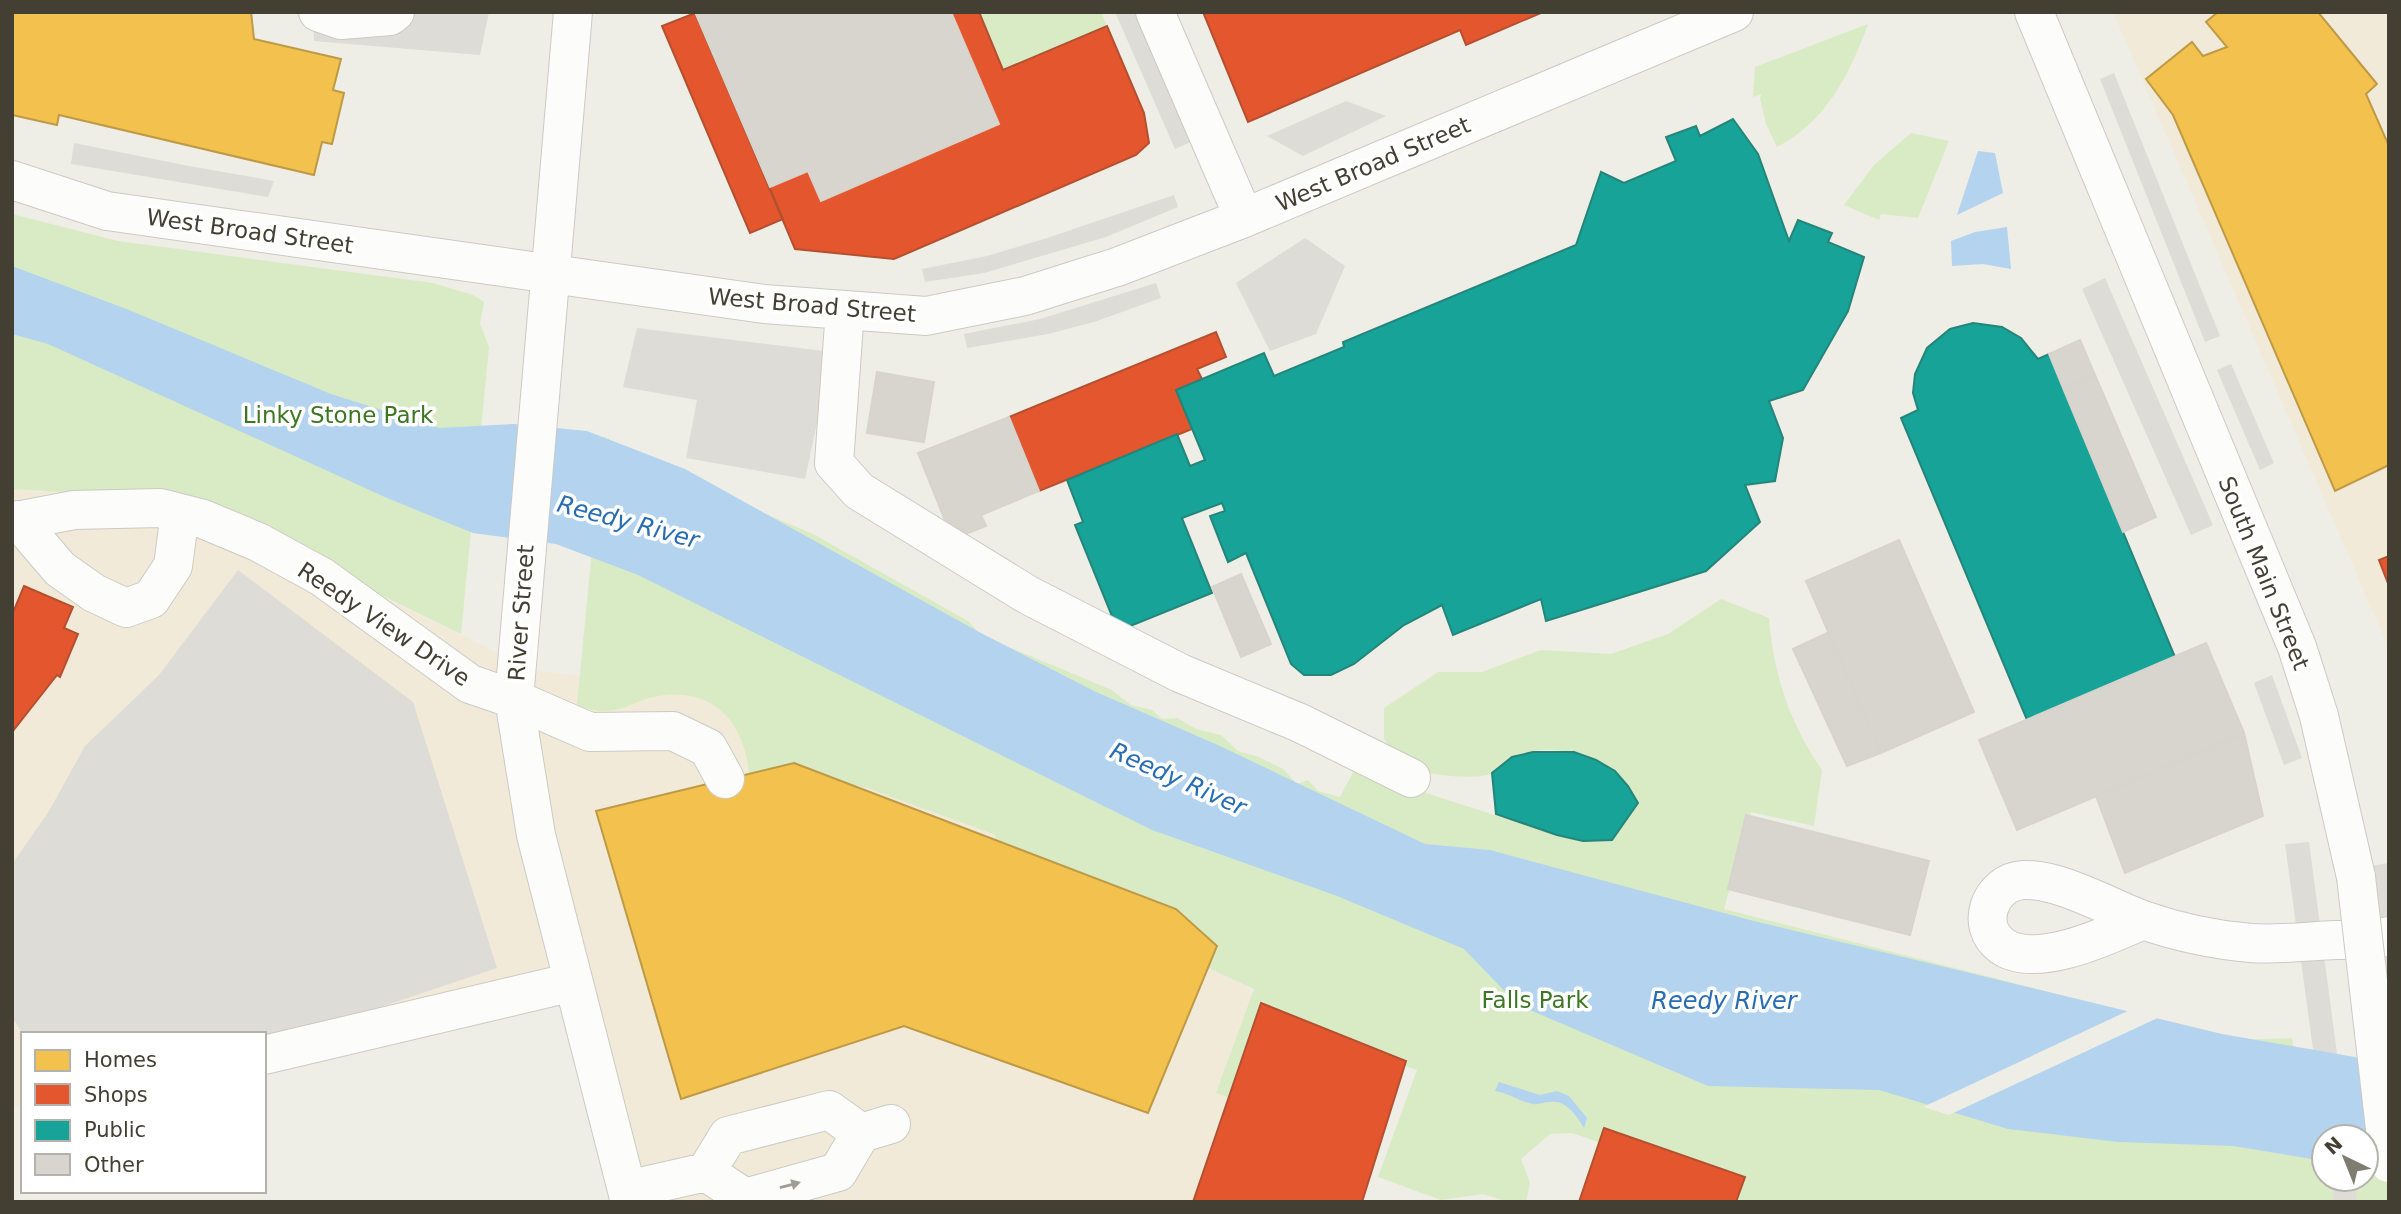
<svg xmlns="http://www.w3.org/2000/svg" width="2401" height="1214" viewBox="0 0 2401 1214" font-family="'DejaVu Sans',sans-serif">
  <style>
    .commercial { fill: #f2ead8 }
    .green { fill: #d9ebc4; fill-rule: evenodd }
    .parking { fill: #dddcd6 }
    .water { fill: #b4d3ef }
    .pier { fill: #eeede6 }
    .homes { fill: #f2c14e; stroke: #be9a46; stroke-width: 2 }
    .shops { fill: #e4572e; stroke: #b45030; stroke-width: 2 }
    .public { fill: #17a398; stroke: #24857a; stroke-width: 2 }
    .building { fill: #d8d5ce; stroke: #d6d4cc; stroke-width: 2 }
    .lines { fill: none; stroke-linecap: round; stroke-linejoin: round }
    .minor-casing { stroke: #cccac4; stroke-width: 40 }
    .minor { stroke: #fcfcfb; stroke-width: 38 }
    .minor-bridge-casing { stroke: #cccac4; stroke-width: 40; stroke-linecap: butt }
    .minor-bridge { stroke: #fcfcfb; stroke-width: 38 }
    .oneway { fill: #a09e97 }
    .labels { text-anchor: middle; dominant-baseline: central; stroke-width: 7; stroke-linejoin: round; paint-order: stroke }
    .street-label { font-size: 23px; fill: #443f33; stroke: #fff }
    .park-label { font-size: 23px; fill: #3d7724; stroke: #fff }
    .water-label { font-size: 24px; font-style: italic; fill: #286db4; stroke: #fff }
  </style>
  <rect width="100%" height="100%" fill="#eeede6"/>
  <path class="commercial" d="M2113 12H2389V649Z
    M12 489 184 499 500 654 516 668 677 688 1176 909 1261 1003 1193 1202H640L572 960 484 1000 264 1034H23V1105L12 1108Z"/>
  <path class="green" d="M979 12H1101L1107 26 1003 70Z
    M1868 24C1850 74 1826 122 1777 147L1766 124 1760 98 1762 94 1753 97 1755 67Z
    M1911 133 1949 141 1918 218 1881 214 1879 220 1844 205 1874 165Z
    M12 214 118 241 433 283 473 295 484 302 480 324 489 347 461 634 184 499 12 489Z
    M603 436 675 476 813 534 968 621C982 636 990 645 1011 648L1112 690 1131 705 1152 710 1162 719 1177 718 1196 729 1221 735 1238 751 1259 757 1283 769 1297 784 1308 780 1318 791 1340 797 1356 767 1432 795 1557 835 1583 841 1612 840 1637 803C1615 760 1561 738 1514 756 1506 759 1501 769 1493 773 1477 781 1418 775 1404 764 1396 757 1390 747 1384 739V708L1438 672H1482L1541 650 1611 654 1668 634 1721 599 1769 618C1774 676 1789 722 1822 770L1814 826 1751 812 1724 909 2236 1040 2292 1038 2295 1055 2389 1080V1202H1722L1604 1144 1572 1133 1550 1134 1521 1159 1530 1183 1526 1202H1508L1483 1194 1441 1200 1378 1177 1417 1070 1360 1050 1242 1102 1216 1093 1254 989 1204 966 991 849 996 835 867 788 828 779 749 776C746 727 718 690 665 695 628 699 619 722 577 705ZM2324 1137H2366V1179H2324Z"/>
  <path class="parking" d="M313 12H489L480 55 314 41Z
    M1115 12H1136L1193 141 1175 149Z
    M2114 73 2220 336 2205 342 2100 79Z
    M1346 101 1386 116 1303 156 1267 136Z
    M74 143 189 166 274 181 268 197 71 164Z
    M1174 195 1178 207 1106 237 984 273 925 282 922 269 987 256 1047 238Z
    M1305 238 1345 266 1316 334 1270 351 1236 283Z
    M2105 278 2213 525 2191 535 2082 289Z
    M1156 283 1161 298 1094 322 1048 334 967 348 964 334 1040 319Z
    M637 328 832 352 805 479 686 458 697 400 623 387Z
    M2231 364 2274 463 2260 470 2217 370Z
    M238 570 413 702 497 968 264 1046V1034H23L12 1017V864L49 811 85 746 159 675Z
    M2272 675 2302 758 2284 765 2254 683Z
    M2309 842 2348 1137H2325L2285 844Z
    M2389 863V994L2370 866Z
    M2331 1179H2354L2357 1202H2334Z"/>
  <path class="water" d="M1978 151 1995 153 2003 193 1957 215Z
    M2007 227 2011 269 1983 264 1952 266 1951 241 1975 232Z
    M12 266 129 310 331 394 439 428 514 424 587 431 685 469 979 632 1094 691 1220 746 1425 844 1490 850 1750 920 2222 1034 2389 1063V1171L2366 1168V1137H2324V1161L2233 1146 2118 1142 2008 1129 1879 1090 1708 1086 1518 1005 1464 949 1337 896 1152 830 638 575 556 544 473 533 387 498 48 344 12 334Z
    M1499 1082 1540 1095 1557 1091 1569 1096 1587 1118 1584 1128C1576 1115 1566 1100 1550 1102 1544 1102 1539 1105 1533 1104 1520 1102 1509 1093 1495 1091Z"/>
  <path class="pier" d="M2134 1008 2164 1015 1949 1115 1923 1107Z"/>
  <path class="homes" d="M12 12H251L254 39 341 59 333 90 344 93 332 144 322 142 314 175 59 115 57 125 12 115Z
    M2218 12H2318L2377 84 2366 94 2389 146V465L2335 491 2173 115 2146 79 2192 42 2203 56 2227 47 2206 22Z
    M794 763 1176 909 1217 946 1148 1113 904 1026 681 1099 596 811Z"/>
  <path class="shops" d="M979 12 1003 70 1107 26 1144 113 1149 143 1136 155 894 259 795 249 695 12Z
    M1203 12H1543L1466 45 1460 30 1248 122Z
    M695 13 783 219 750 233 662 26Z
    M1216 332 1226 357 1197 369 1202 379 1176 390 1192 429 1039 491 1009 417Z
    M2389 556V586L2379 560Z
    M24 586 73 607 64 628 78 634 60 677 57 675 12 732V615Z
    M1261 1003 1406 1061 1362 1202H1193Z
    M1604 1128 1745 1177 1736 1202H1579Z"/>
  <path class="public" d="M1733 119 1758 154 1789 241 1798 220 1832 233 1828 242 1864 257 1848 311 1803 390 1769 401 1783 438 1775 481 1745 485 1760 522 1706 571 1546 621 1541 599 1453 635 1442 605 1404 625 1354 664 1331 675H1304L1291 664 1246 553 1228 562 1210 516 1225 511 1222 503 1182 518 1212 593 1118 631 1075 525 1083 522 1067 480 1177 434 1190 466 1205 460 1176 390 1264 353 1274 376 1344 347 1343 342 1576 245 1601 172 1624 183 1676 161 1666 137 1696 126 1700 136Z
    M1973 323 2002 327 2021 338 2038 359 2049 354 2175 657 2027 720 1901 418 1918 410 1913 393 1915 374 1927 348 1950 329Z
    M1533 752H1574L1596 760 1615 771 1628 786 1638 803 1612 840 1583 841 1557 835 1496 814 1492 773 1512 757Z"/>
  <path class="building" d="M951 12 999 124 821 201 808 171 770 187 695 12Z
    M2080 340 2095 375 2063 388 2049 354Z
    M877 372 934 382 924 442 867 433Z
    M2095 375 2156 517 2123 532 2063 388Z
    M1009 417 1039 491 981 515 986 526 958 537 953 526 948 528 918 453Z
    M1899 540 1974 712 1881 753 1806 581Z
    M1241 574 1271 644 1241 657 1212 587Z
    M1829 632 1881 753 1847 766 1793 649Z
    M2206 643 2244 733 2017 830 1979 740Z
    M2244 733 2263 816 2125 873 2096 796Z
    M1746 815 1929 861 1910 935 1728 889Z"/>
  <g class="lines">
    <g class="minor-casing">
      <path id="minor" d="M318 12 341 20 390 16 395 12
        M573 12 514 699 536 835 630 1202
        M1155 12 1244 218
        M2034 12 2297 647 2319 716 2356 877
        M12 180 107 211 764 304 926 316 1025 296 1117 267 1244 218 1734 12
        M845 310 834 463 859 491 1028 595 1180 673 1300 723 1411 778
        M18 520 60 569 94 593 126 608 151 599 173 566 180 513
        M12 522 74 510 160 508 203 519 258 542 322 577 470 684 514 699 590 732 673 731 708 748 725 779
        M2143 920C2109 935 2036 970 2002 946 1974 926 1990 882 2023 880 2058 878 2108 907 2143 920 2177 932 2215 940 2251 943 2279 945 2309 941 2336 940 2353 939 2373 941 2389 936
        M264 1055 573 982
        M706 1172 728 1136 829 1110 861 1133
        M627 1190 706 1172 745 1198 838 1172 861 1133 891 1124"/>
    </g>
    <use href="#minor" class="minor"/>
    <g class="minor-bridge-casing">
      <path id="minor-bridge" d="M2356 877 2389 1163"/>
    </g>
    <use href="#minor-bridge" class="minor-bridge"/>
  </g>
  <defs><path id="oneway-solid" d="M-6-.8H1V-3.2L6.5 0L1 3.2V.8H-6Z" transform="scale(1.75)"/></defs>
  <use class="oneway" href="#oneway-solid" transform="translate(790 1185) rotate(-15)"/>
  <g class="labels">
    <g class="street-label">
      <text transform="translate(1373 164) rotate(-23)">West Broad Street</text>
      <text transform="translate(250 231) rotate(8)">West Broad Street</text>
      <text transform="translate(812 305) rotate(5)">West Broad Street</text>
      <text transform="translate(2264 573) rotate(68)">South Main Street</text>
      <text transform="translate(521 613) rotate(-86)">River Street</text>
      <text transform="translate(384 624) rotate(34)">Reedy View Drive</text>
    </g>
    <g class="park-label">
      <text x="338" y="415">Linky Stone Park</text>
      <text x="1535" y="1000">Falls Park</text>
    </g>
    <g class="water-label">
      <text transform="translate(628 522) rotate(15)">Reedy River</text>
      <text transform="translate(1178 779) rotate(24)">Reedy River</text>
      <text x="1724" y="1001">Reedy River</text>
    </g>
  </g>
  <rect width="2401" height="1214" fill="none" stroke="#443f33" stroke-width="28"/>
  <rect x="21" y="1032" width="245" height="161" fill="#ffffff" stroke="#b4b2ad" stroke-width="2"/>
  <rect x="35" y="1050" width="35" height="21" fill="#f2c14e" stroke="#b4b2ad" stroke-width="2"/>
  <text x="84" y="1067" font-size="21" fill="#443f33">Homes</text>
  <rect x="35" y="1084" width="35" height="21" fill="#e4572e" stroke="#b4b2ad" stroke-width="2"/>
  <text x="84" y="1102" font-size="21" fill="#443f33">Shops</text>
  <rect x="35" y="1120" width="35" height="21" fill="#17a398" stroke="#b4b2ad" stroke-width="2"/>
  <text x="84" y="1137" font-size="21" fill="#443f33">Public</text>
  <rect x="35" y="1154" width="35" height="21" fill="#d8d5ce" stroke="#b4b2ad" stroke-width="2"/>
  <text x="84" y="1172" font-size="21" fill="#443f33">Other</text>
  <g transform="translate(2345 1158) rotate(317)"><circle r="33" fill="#ffffff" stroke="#b4b2ad" stroke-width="2"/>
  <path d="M0-5L12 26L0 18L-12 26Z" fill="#807c72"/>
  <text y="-10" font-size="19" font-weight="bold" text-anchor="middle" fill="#443f33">N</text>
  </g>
</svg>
